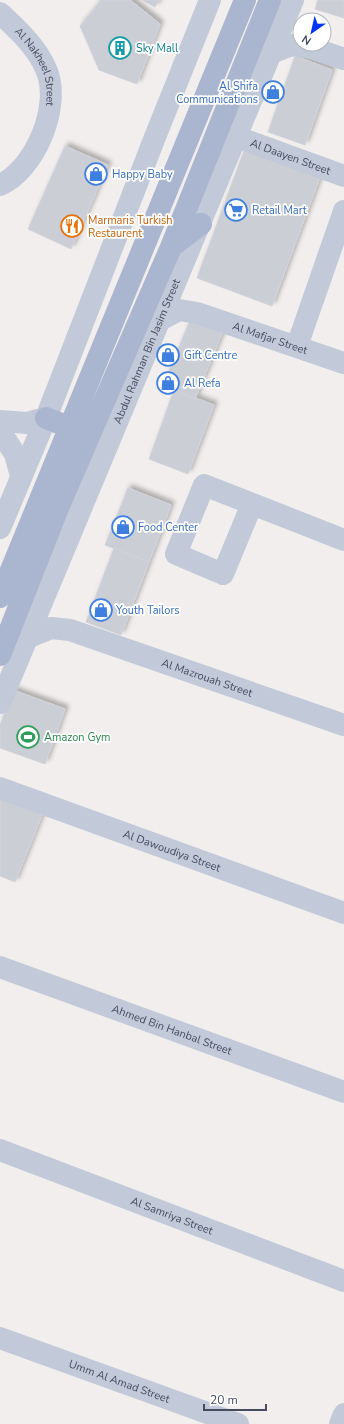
<svg xmlns="http://www.w3.org/2000/svg" width="344" height="1424" viewBox="0 0 344 1424" font-family="'Nunito Sans',sans-serif">
  <style>
    .building { fill: #ccced6; stroke: #d1d2da; filter: url(#shadow) }
    .lines { fill: none; stroke-linecap: round; stroke-linejoin: round }
    .minor { stroke: #c2c9d8; stroke-width: 22 }
    .major { stroke: #aab5d0; stroke-width: 22 }
    .labels { text-anchor: middle; dominant-baseline: central; stroke-width: 3.5; stroke-linejoin: round; paint-order: stroke }
    .culture-label { font-size: 11px; fill: #0d838f; stroke: #fff; text-anchor: start }
    .street-label { font-size: 11px; fill: #444c5e; stroke: #fff }
    .shop-label { font-size: 11px; fill: #366cbe; stroke: #fff; text-anchor: start }
    .food-label { font-size: 11px; fill: #c56008; stroke: #fff; text-anchor: start }
    .leisure-label { font-size: 11px; fill: #27864d; stroke: #fff; text-anchor: start }
  </style>
  <defs>
    <filter id="shadow"><feDropShadow dx="3.5" dy="-3.5" stdDeviation="2" flood-color="#0004"/></filter>
  </defs>
  <rect width="100%" height="100%" fill="#f1eeed"/>
  <path class="building" d="M101 0H130L160 24 137 84 99 70 80 26Z
    M142 0H159L155 7Z
    M318 0H344V18L315 9Z
    M295 56 332 70 305 145 268 132Z
    M65 146 108 165 71 249 28 229Z
    M245 148 320 177 272 306 197 278Z
    M191 318 223 331 195 399 163 385Z
    M174 390 214 405 188 474 149 459Z
    M128 488 171 505 149 562 105 545Z
    M114 548 149 562 121 635 86 622Z
    M13 690 65 709 45 764 0 748V725Z
    M0 798 42 815 15 882 0 876Z"/>
  <g class="lines">
    <g class="minor">
      <path id="s1" d="M0 13C18 30 36 46 46 69 62 104 36 169 0 185"/>
      <path d="M271 53 292 45 312 48 344 59"/>
      <path id="s2" d="M237 137 344 176"/>
      <path id="s3" d="M160 320 179 310 197 313 344 363"/>
      <path d="M297 346 344 211"/>
      <path d="M0 421 27 423 46 418"/>
      <path d="M0 431 15 454 21 476"/>
      <path d="M252 504 223 574 176 554 204 485 344 540"/>
      <path d="M0 528 46 418 155 137 210 0"/>
      <path id="s4" d="M29 637 51 628 70 630 344 725"/>
      <path id="s5" d="M0 703 293 0"/>
      <path id="s6" d="M0 788 344 913"/>
      <path id="s7" d="M0 967 344 1092"/>
      <path id="s8" d="M0 1150 344 1281"/>
      <path id="s9" d="M0 1338 238 1424"/>
      <path d="M340 1424 344 1414"/>
    </g>
    <path class="major" d="M172 246 201 224
      M46 418 69 427 67 442
      M0 597 245 0
      M0 655 58 508 171 247 270 0"/>
  </g>
  <defs>
    <g id="building-ring" transform="scale(1.15)"><circle r="9.5" fill="#fff" stroke="#0f9aa8" stroke-width="1.5"/><path d="M-4-6H4V6H1V3H-1V6H-4ZM-2.5-4.3h1.7v1.8h-1.7ZM.8-4.3h1.7v1.8H.8ZM-2.5-1h1.7V.8h-1.7ZM.8-1h1.7V.8H.8Z" fill="#0f9aa8"/></g>
    <g id="shop-ring" transform="scale(1.15)"><circle r="9.5" fill="#fff" stroke="#3f7fe0" stroke-width="1.5"/><path d="M-5-2.5h2.3a2.7 3.5 0 0 1 5.4 0H5L5.5 6h-11ZM-1.5-2.5h3a1.5 2.3 0 0 0-3 0Z" fill="#3f7fe0"/></g>
    <g id="supermarket-ring" transform="scale(1.15)"><circle r="9.5" fill="#fff" stroke="#3f7fe0" stroke-width="1.5"/><path d="M-6-5.5h2.5l.6 2H6L4.5 2H-2.5L-4.4-4H-6ZM-1.5 3.2a1.3 1.3 0 1 0 .1 0ZM3 3.2a1.3 1.3 0 1 0 .1 0Z" fill="#3f7fe0"/></g>
    <g id="restaurant-ring" transform="scale(1.15)"><circle r="9.5" fill="#fff" stroke="#e8710a" stroke-width="1.5"/><path d="M-5-6h1v4h1v-4h1v4h1v-4h1v5L-1.5 .5V6h-2V.5L-5-1ZM5-6V6H3V1.5H1.5Q1.5-4 5-6Z" fill="#e8710a"/></g>
    <g id="stadium-ring" transform="scale(1.15)"><circle r="9.5" fill="#fff" stroke="#2e9e5b" stroke-width="1.5"/><path d="M0-5a6.5 5 0 1 0 0 10a6.5 5 0 1 0 0-10ZM-3.5-1.8h7v3.6h-7Z" fill="#2e9e5b"/></g>
  </defs>
  <g fill-rule="evenodd">
    <use href="#building-ring" x="120" y="48"/>
    <use href="#shop-ring" x="273" y="92"/>
    <use href="#shop-ring" x="96" y="174"/>
    <use href="#supermarket-ring" x="236" y="210"/>
    <use href="#restaurant-ring" x="72" y="226"/>
    <use href="#shop-ring" x="168" y="355"/>
    <use href="#shop-ring" x="168" y="383"/>
    <use href="#shop-ring" x="123" y="527"/>
    <use href="#shop-ring" x="101" y="610"/>
    <use href="#stadium-ring" x="28" y="737"/>
  </g>
  <g class="labels">
    <g class="culture-label">
      <text x="136" y="48">Sky Mall</text>
    </g>
    <g class="street-label">
      <text stroke="none"><textPath href="#s1" startOffset="67">Al Nakheel Street</textPath></text>
      <text stroke="none"><textPath href="#s2" startOffset="57">Al Daayen Street</textPath></text>
      <text stroke="none"><textPath href="#s3" startOffset="117">Al Mafjar Street</textPath></text>
      <text stroke="none"><textPath href="#s5" startOffset="381">Abdul Rahman Bin Jasim Street</textPath></text>
      <text stroke="none"><textPath href="#s4" startOffset="188">Al Mazrouah Street</textPath></text>
      <text stroke="none"><textPath href="#s6" startOffset="183">Al Dawoudiya Street</textPath></text>
      <text stroke="none"><textPath href="#s7" startOffset="183">Ahmed Bin Hanbal Street</textPath></text>
      <text stroke="none"><textPath href="#s8" startOffset="184">Al Samriya Street</textPath></text>
      <text stroke="none"><textPath href="#s9" startOffset="127">Umm Al Amad Street</textPath></text>
    </g>
    <g class="shop-label">
      <text x="258" y="86" text-anchor="end">Al Shifa<tspan x="258" dy="13">Communications</tspan></text>
      <text x="112" y="174">Happy Baby</text>
      <text x="252" y="210">Retail Mart</text>
      <text x="184" y="355">Gift Centre</text>
      <text x="184" y="383">Al Refa</text>
      <text x="138" y="527">Food Center</text>
      <text x="116" y="610">Youth Tailors</text>
    </g>
    <g class="food-label">
      <text x="88" y="220">Marmaris Turkish<tspan x="88" dy="13">Restaurent</tspan></text>
    </g>
    <g class="leisure-label">
      <text x="44" y="737">Amazon Gym</text>
    </g>
  </g>
  <g transform="translate(312 32) rotate(214)"><circle r="19" fill="#ffffff" stroke="#b4b7bf"/>
  <path d="M0-3L7 15L0 10L-7 15Z" fill="#0337f5"/>
  <text y="-6" font-size="11" font-weight="bold" text-anchor="middle" fill="#444c5e">N</text>
  </g>
  <path d="M204 1404v6h62v-6" fill="none" stroke="#444c5e" stroke-width="2"/>
  <text x="210" y="1404" font-size="12" fill="#444c5e" stroke="#ffffff" stroke-width="3" paint-order="stroke">20 m</text>
</svg>
